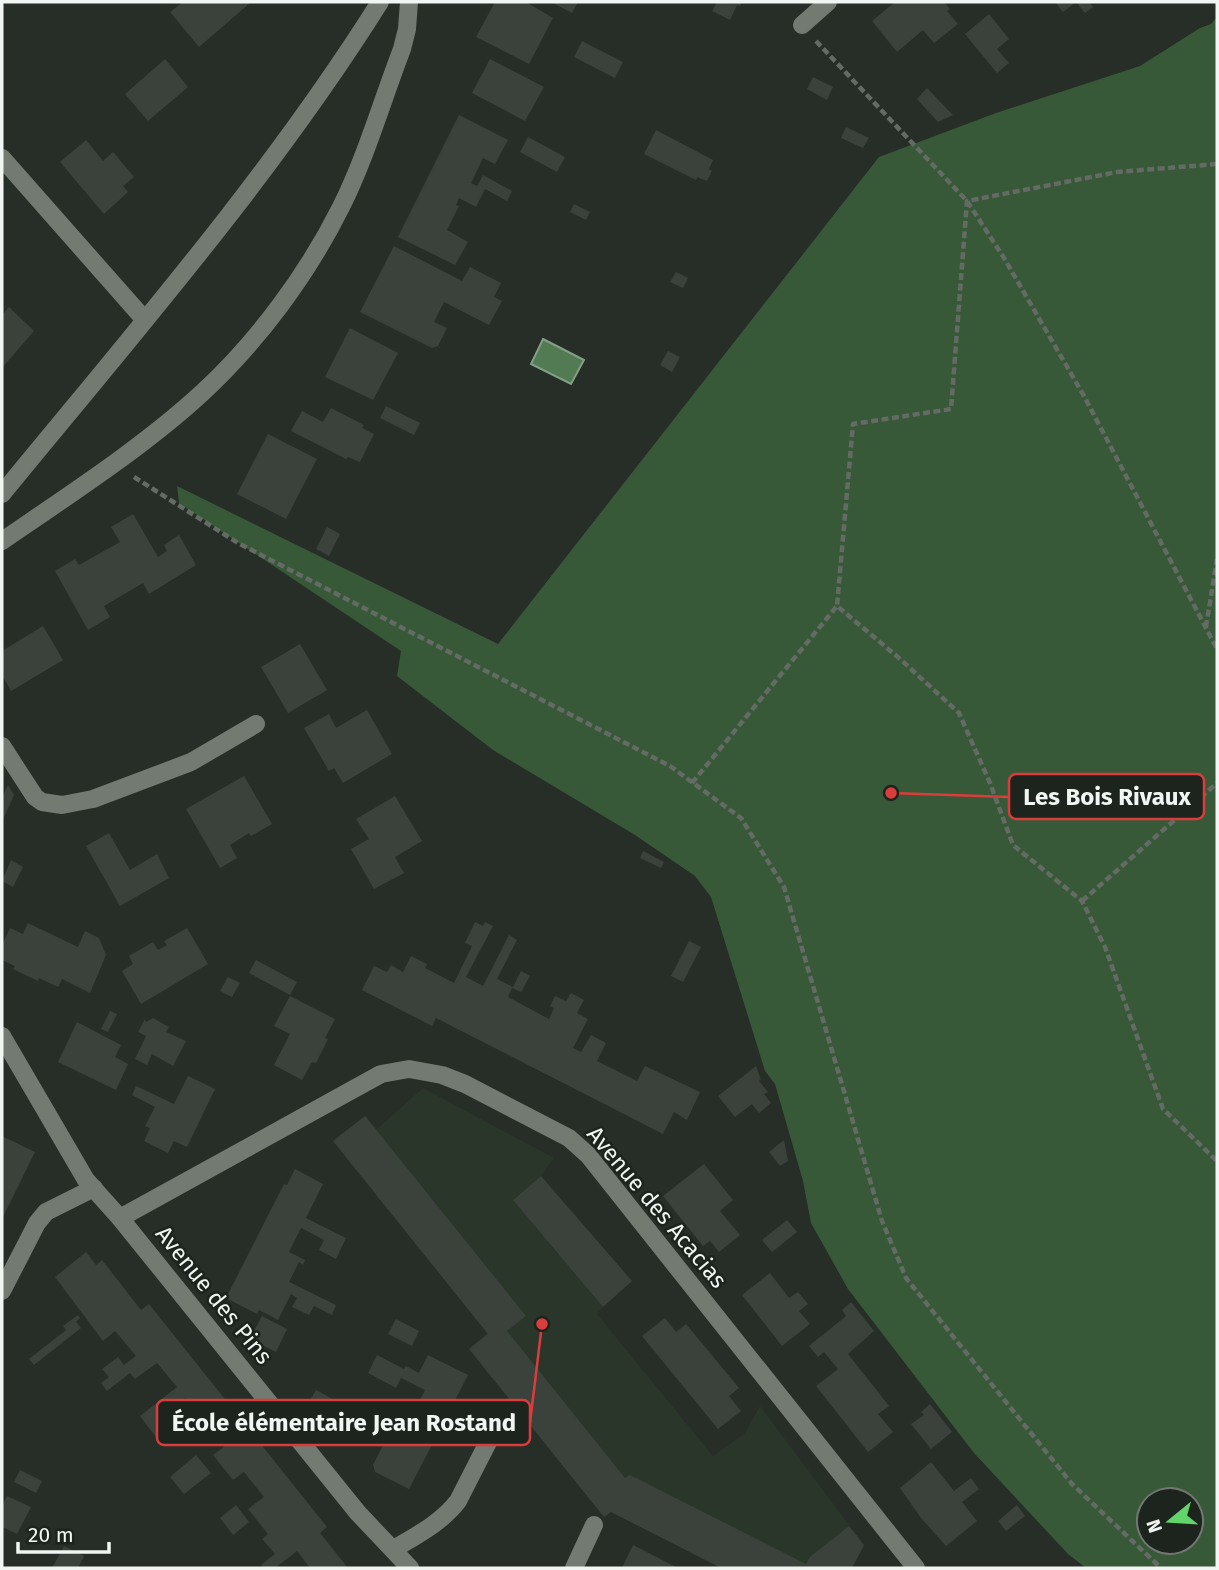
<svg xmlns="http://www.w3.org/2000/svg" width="1219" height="1570" viewBox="0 0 1219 1570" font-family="'Fira Sans',sans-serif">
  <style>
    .built { fill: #2b362b }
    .green { fill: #375938; fill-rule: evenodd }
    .water { fill: #527b53; stroke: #82a083; stroke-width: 2 }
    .building { fill: #3b423b }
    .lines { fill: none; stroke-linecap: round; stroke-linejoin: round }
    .path { stroke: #646a64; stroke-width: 4.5; stroke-dasharray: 7 3.5; stroke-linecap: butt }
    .street { stroke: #727a72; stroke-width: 18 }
    .secondary { stroke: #727a72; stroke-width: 18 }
    .labels { text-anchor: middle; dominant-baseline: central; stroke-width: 5; stroke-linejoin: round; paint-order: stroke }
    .street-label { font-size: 23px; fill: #f2f6f2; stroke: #1d231d }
    .leader { fill: none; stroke: #d93d3c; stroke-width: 2.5 }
    .callout-dot { fill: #d93d3c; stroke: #1d231d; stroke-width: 2.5 }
    .callout { fill: #1d231d; stroke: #d93d3c; stroke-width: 2.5 }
    .callout-label { font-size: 24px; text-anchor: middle; font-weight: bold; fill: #f2f6f2 }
  </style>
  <rect width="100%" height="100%" fill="#272d27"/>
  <path class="built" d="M423 1088 554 1158 541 1176 513 1200 603 1307 597 1314 713 1456 745 1433 760 1406 864 1545 852 1568H721L611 1512 604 1517 469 1349 487 1333 333 1141 365 1116 377 1129Z"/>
  <path class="green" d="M1217 17V1568H1086L1068 1554 974 1453 848 1289 811 1223 803 1181 775 1084 765 1071 711 897 695 876 635 835 493 750 397 676 401 651 179 503 177 486 498 644 879 157 996 113 1140 66 1200 28 1211 24ZM1149 1500H1191V1542H1149Z"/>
  <path class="water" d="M543 339 584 360 571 384 531 364Z"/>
  <path class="building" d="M183 2H248L250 3 199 47 170 12Z
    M495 2H526L553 18 529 64 476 37Z
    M551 2H578L572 13Z
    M717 2H742L740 6 737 5 730 20 712 11Z
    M895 2H944L950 9 947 11 958 24 934 43 923 30 897 52 872 21Z
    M1055 2H1089L1093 7 1085 13 1076 2 1063 12Z
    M989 14 1009 39 997 49 1009 63 997 73 965 34Z
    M582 41 623 62 615 78 574 57Z
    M165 59 188 87 148 121 125 94Z
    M490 59 544 87 525 121 472 93Z
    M813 77 833 87 827 100 807 89Z
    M927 88 953 115 938 122 917 99Z
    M459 115 508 140 495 164 483 158 471 183 477 186 483 175 512 191 507 201 485 189 476 207 459 198 456 205 459 206 447 230 468 242 455 265 398 237Z
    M846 127 869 138 863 148 841 138Z
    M656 130 713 160 709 169 712 171 707 181 697 177 696 180 644 154Z
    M528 137 565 157 557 172 520 152Z
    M86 140 103 161 113 152 134 177 123 186 128 192 104 214 60 162Z
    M574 204 590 212 586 220 570 212Z
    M394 246 462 281 470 267 501 283 494 297 502 301 489 325 444 302 434 322 447 328 438 346 432 348 360 312Z
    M676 272 688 278 683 288 670 282Z
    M9 307 34 331 2 368V315Z
    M350 328 398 353 373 400 325 377Z
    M668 351 680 357 672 372 660 365Z
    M386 406 420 423 414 435 380 418Z
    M331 408 364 425 362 428 374 434 360 462 348 457 346 459 291 431 302 411 323 422Z
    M268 434 317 459 286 519 237 494Z
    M133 514 158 557 167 551 164 545 179 535 196 565 149 594 143 583 104 606 110 617 88 630 55 571 75 559 79 565 120 542 111 527Z
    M327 527 340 534 329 556 316 549Z
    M43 626 63 660 11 691 2 675V651Z
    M300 644 327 690 288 713 261 667Z
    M367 710 392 754 343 783 334 768 329 771 304 728 329 714 336 728Z
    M244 776 272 824 251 836 249 833 230 845 237 858 220 868 186 809Z
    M8 785 14 795 2 822V798Z
    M395 796 422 841 395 857 404 873 374 889 351 849 369 839 356 819Z
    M109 833 130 870 157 854 169 878 120 906 86 846Z
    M643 851 664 862 661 868 640 858Z
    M11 860 23 867 13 887 2 881Z
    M475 922 483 926 485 922 493 926 466 977 483 986 509 935 517 940 497 979 513 987 521 971 530 976 521 992 512 988 508 997 549 1019 554 1008 550 1006 555 996 566 1001 571 993 584 1000 577 1013 588 1019 573 1048 581 1052 591 1035 606 1043 597 1061 637 1081 645 1066 700 1092 687 1120 674 1112 663 1134 436 1018 432 1026 362 990 374 966 387 972 391 965 403 972 411 956 427 964 425 968 454 983 472 946 465 943Z
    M28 923 78 947 85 931 99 938 106 955 90 993 62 979 58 987 39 978 38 981 13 969 15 966 2 960V945L10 928 23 934Z
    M187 928 208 964 141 1004 122 971 133 964 129 956 153 942 158 950 167 945 164 941Z
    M689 941 701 947 683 982 671 976Z
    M256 960 297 982 290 995 249 973Z
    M228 977 240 983 232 997 220 991Z
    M290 996 335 1019 325 1038 328 1039 316 1063 312 1062 302 1080 274 1065 290 1034 274 1026Z
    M110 1011 117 1014 108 1032 101 1029Z
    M153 1018 169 1027 166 1032 186 1041 173 1066 152 1054 147 1065 135 1059 146 1036 138 1032 145 1019 146 1022Z
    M77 1022 121 1045 115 1057 128 1064 116 1090 58 1062Z
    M756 1066 761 1080 759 1081 768 1092 764 1094 771 1103 759 1113 752 1104 735 1117 718 1096Z
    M188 1076 215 1089 187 1147 174 1141 168 1153 144 1141 150 1128 145 1126 155 1107 132 1095 136 1086 174 1104Z
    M365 1116 526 1316 507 1331 625 1478 630 1475 806 1564 810 1557 849 1526 864 1545 852 1568H721L611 1512 604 1517 469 1349 488 1334 333 1141Z
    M2 1136 35 1152 2 1219Z
    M784 1140 788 1161 780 1166 769 1152Z
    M704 1164 733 1200 720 1211 740 1235 719 1252 710 1241 703 1246 663 1196Z
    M295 1169 323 1184 306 1218 346 1238 336 1259 319 1250 324 1240 301 1228 289 1252 305 1260 303 1265 299 1262 289 1282 336 1305 332 1315 314 1306 309 1315 292 1307 297 1298 291 1294 278 1320 259 1310 257 1314 226 1298 284 1184 287 1185Z
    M541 1176 632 1281 603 1307 513 1200Z
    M787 1220 797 1232 772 1252 762 1240Z
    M86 1252 96 1265 102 1260 141 1310 149 1304 327 1527 320 1533 348 1568H310L297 1551 275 1568H263L261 1565 275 1554 262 1539 268 1534 248 1509 264 1497 244 1472 233 1480 213 1455 224 1447 205 1422 185 1398 164 1415 172 1425 156 1437 140 1416 177 1387 157 1363 135 1379 130 1373 107 1391 101 1383 109 1377 102 1369 118 1357 124 1365 136 1356 115 1331 103 1341 55 1277Z
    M770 1273 789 1298 798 1292 808 1304 799 1311 810 1324 782 1346 742 1295Z
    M851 1302 874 1331 848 1354 889 1406 878 1414 893 1432 868 1452 816 1386 838 1369 824 1352 818 1357 809 1346 846 1316 842 1310Z
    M78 1315 80 1318 76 1322 81 1328 34 1365 29 1359 66 1330 63 1326Z
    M262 1316 287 1329 276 1352 250 1339Z
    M665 1318 676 1332 686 1324 739 1388 729 1396 741 1411 718 1429 642 1336Z
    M396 1319 419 1331 412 1346 388 1334Z
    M377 1355 404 1369 406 1366 419 1373 428 1355 468 1375 409 1489 375 1472 373 1465 400 1412 411 1418 425 1390 401 1378 396 1388 368 1373Z
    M316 1390 378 1424 368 1444 339 1429 337 1433 313 1421 320 1408 309 1402Z
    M930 1404 952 1432 931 1449 911 1424 924 1415 921 1412Z
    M196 1455 211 1473 184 1494 170 1477Z
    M931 1462 954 1491 971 1478 979 1489 962 1502 977 1521 946 1546 921 1518 900 1488Z
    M20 1470 42 1481 36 1493 14 1482Z
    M7 1496 31 1507 17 1534 2 1527V1506Z
    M236 1505 249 1522 233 1535 220 1518Z
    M1017 1505 1025 1516 1006 1531 998 1521Z
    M633 1545 678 1568H622Z
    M64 1546 84 1556 78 1568H52Z"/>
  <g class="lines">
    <path class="path" d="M816 41 967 201 1004 258 1084 396 1217 649
      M1217 164 1117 172 967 201 951 409 853 424 837 606 899 658 959 713 990 783 1013 845 1082 901 1105 947 1163 1109 1217 1161
      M134 477 238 543 670 766 741 818 784 887 882 1221 906 1278 1072 1484 1161 1568
      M1206 627 1217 559
      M692 783 837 606
      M1082 901 1217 783"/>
    <path class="street" d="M802 25 828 2
      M2 158 144 319
      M2 541C69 495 142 448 202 393 258 341 307 275 341 207 366 157 382 101 402 49L407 29 409 2
      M2 746 35 797 42 802 62 805 93 799 191 762 256 724
      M2 1036 86 1180 120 1218 358 1513 410 1568
      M120 1218 381 1074 409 1069 442 1075 465 1084 569 1138 588 1155 916 1568
      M2 1291 37 1223 46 1212 94 1188
      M394 1549C417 1535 441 1523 458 1501L505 1409
      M574 1568 594 1525"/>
    <path class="secondary" d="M2 494C133 334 270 177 380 2"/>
  </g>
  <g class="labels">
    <g class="street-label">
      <text transform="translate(657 1207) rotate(50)">Avenue des Acacias</text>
      <text transform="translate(214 1295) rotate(51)">Avenue des Pins</text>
    </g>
  </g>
  <path class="leader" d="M891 793L1009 797M542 1324L530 1423"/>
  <g class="callout-dot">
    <circle cx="891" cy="793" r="7"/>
    <circle cx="542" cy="1324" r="7"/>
  </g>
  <g class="callout">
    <rect x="1009" y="774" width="195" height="45" rx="7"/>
    <rect x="157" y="1400" width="373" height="45" rx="7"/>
  </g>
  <g class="callout-label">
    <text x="1107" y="805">Les Bois Rivaux</text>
    <text x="344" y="1431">École élémentaire Jean Rostand</text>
  </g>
  <rect width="1219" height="1570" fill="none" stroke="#f2f6f2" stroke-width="7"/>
  <g transform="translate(1170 1521) rotate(252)"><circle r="33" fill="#1d231d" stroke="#727772" stroke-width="2"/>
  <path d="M0-5L12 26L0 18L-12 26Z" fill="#61d56a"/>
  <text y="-10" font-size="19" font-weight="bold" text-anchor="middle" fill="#f2f6f2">N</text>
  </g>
  <path d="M18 1542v10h91v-10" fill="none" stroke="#f2f6f2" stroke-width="3.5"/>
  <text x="28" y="1542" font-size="21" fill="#f2f6f2" stroke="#1d231d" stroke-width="5" paint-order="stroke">20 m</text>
</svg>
